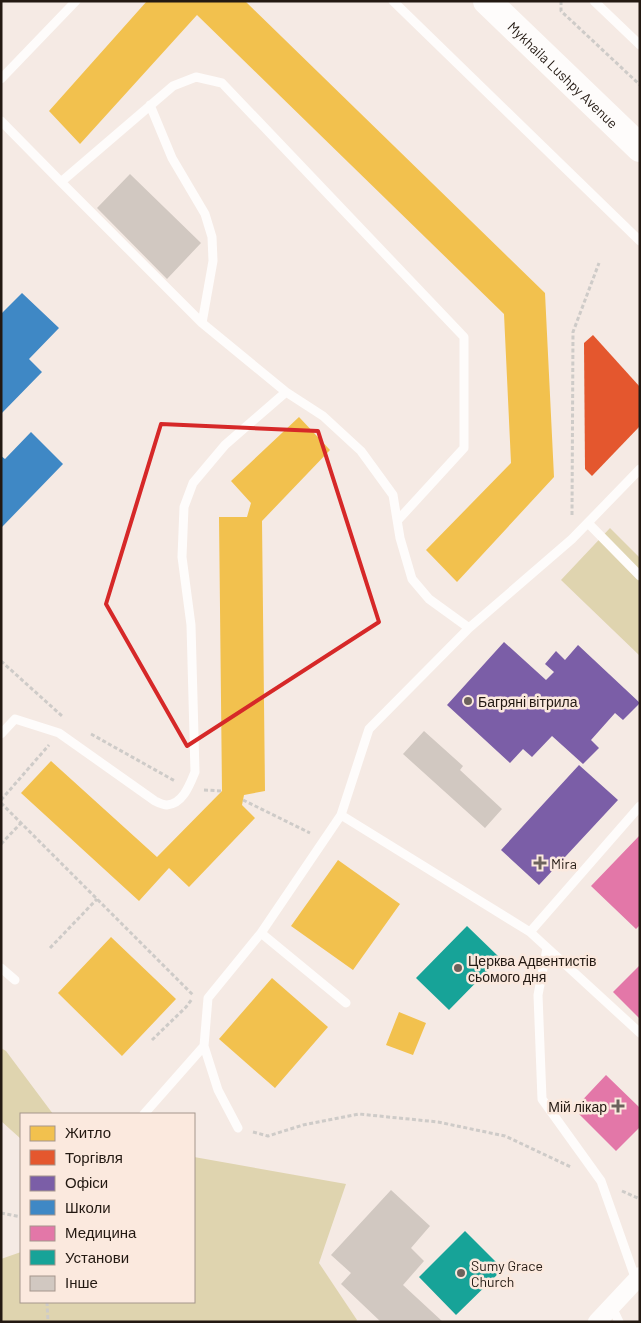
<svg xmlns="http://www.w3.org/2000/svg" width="641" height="1323" viewBox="0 0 641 1323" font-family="Barlow,sans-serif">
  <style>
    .green { fill: #dfd4af }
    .homes { fill: #f2c14e }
    .shops { fill: #e4572e }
    .offices { fill: #7b5ea7 }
    .schools { fill: #3f88c5 }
    .health { fill: #e377a8 }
    .public { fill: #17a398 }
    .building { fill: #d1c8c1 }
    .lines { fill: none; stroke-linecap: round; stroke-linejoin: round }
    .path { stroke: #cecbc8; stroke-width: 3; stroke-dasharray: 4 2.5; stroke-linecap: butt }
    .lane { stroke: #fefcfb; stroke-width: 9 }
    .street { stroke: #fefcfb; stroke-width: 18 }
    .primary { stroke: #fefcfb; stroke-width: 28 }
    .marked { fill: none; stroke: #d62828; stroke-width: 4; stroke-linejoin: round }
    .poi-dot { fill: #6c625c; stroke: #fbe9de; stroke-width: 2 }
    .labels { text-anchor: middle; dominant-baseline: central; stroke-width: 5; stroke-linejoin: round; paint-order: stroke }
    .street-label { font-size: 14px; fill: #231912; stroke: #fbe9de }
    .poi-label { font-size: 14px; fill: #231912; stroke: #fbe9de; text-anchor: start }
  </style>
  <rect width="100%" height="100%" fill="#f5eae4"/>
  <path class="green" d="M610 528 640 558V656L561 580Z
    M1 1048 6 1051 53 1114H21V1139L1 1121Z
    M194 1157 346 1184 319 1263 357 1320 356 1322H1V1259L21 1252V1302H194Z"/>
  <path class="homes" d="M147 1H245L545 293 554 477 457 582 426 550 511 463 504 314 197 15 80 144 49 111Z
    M299 417 330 450 262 521 265 791 244 795 242 805 255 818 189 887 169 868 139 901 21 793 51 761 157 857 222 791 219 517H247L251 503 231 481Z
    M338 860 400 904 353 970 291 926Z
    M111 937 176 999 122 1056 58 993Z
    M272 978 328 1027 275 1088 219 1039Z
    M399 1012 426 1023 413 1055 386 1045Z"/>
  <path class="shops" d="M593 335 640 387V426L592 476 585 469 584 343Z"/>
  <path class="offices" d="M504 642 546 680 554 672 545 664 556 651 565 660 578 645 640 703 623 720 615 713 591 740 599 748 583 764 552 736 532 757 523 749 510 763 447 705Z
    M579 765 618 800 539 885 501 850Z"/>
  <path class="schools" d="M22 293 59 328 29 359 42 372 1 414V314Z
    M31 432 63 464 1 528V456L5 459Z"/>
  <path class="health" d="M640 835V925L636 929 591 886Z
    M640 965V1019L613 992Z
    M606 1075 640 1108V1127L616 1151 574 1109Z"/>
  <path class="public" d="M467 926 500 958 449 1010 416 978Z
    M465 1231 503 1269 456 1315 419 1277Z"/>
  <path class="building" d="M130 174 201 243 167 279 97 208Z
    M424 731 463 766 460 770 502 809 485 828 403 754Z
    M391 1190 430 1226 411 1248 424 1261 403 1285 443 1322H381L341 1284 351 1273 331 1255Z"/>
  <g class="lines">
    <path class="path" d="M561 1V11L640 85
      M572 515 573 332 599 263
      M1 661 62 716
      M91 734 175 781
      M204 790 222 791
      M1 800 49 745
      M243 800 310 833
      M1 803 193 995
      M1 844 21 823
      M50 948 97 899
      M152 1040 186 1007 192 999
      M253 1132 268 1136 303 1125 359 1114 438 1122 505 1136 571 1167
      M622 1191 640 1199
      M1 1213 21 1217
      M47 1302 48 1322"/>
    <path class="lane" d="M393 1 640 241
      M594 1 640 45
      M1 79 76 1
      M150 105 172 158 205 214 212 237 213 261 202 323
      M1 121 61 182 173 86 196 77 222 83 464 337V448L398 520
      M61 182 202 323 286 392
      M588 523 640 576
      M1 734 15 719 59 733 155 801C159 803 163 805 167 805 183 804 190 784 195 772L191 625 182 557 184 507 193 483 225 445 286 392 323 416 361 451 393 495 400 538 412 579 429 599 469 628 572 539 640 469
      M341 815 530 932 640 1033
      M530 932 640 806
      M547 948 538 995 542 1099 601 1181 636 1280
      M1 968 15 980
      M346 1003 261 933 341 815 369 729 469 628
      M144 1114 204 1046
      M238 1128 218 1090 204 1046 208 998 261 933
      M612 1307 619 1322"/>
    <path class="street" d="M597 1322 640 1276"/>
    <path class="primary" id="s1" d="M487 1 640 148"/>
  </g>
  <path class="marked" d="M161 424 318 431 379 622 187 746 106 604Z"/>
  <g class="poi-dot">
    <circle cx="468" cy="701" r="5"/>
    <path d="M537.5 855.5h5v5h5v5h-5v5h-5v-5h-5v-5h5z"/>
    <circle cx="458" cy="968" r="5"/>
    <path d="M615.5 1098.5h5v5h5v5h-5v5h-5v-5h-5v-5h5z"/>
    <circle cx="461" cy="1273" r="5"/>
  </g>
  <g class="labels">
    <g class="street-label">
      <text stroke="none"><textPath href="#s1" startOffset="106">Mykhaila Lushpy Avenue</textPath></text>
    </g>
    <g class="poi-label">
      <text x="478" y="701">Багряні вітрила</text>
      <text x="551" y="863">Mira</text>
      <text x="468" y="960">Церква Адвентистів<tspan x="468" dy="16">сьомого дня</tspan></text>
      <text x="607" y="1106" text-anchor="end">Мій лікар</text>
      <text x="471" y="1265">Sumy Grace<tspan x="471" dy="16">Church</tspan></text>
    </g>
  </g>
  <rect width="641" height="1323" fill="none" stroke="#231912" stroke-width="5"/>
  <rect x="20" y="1113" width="175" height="190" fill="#fbe9de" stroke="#a5968c"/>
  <rect x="30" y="1126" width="25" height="15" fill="#f2c14e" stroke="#a5968c"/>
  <text x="65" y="1138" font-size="15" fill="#231912">Житло</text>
  <rect x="30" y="1150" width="25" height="15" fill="#e4572e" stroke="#a5968c"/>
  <text x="65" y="1163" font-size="15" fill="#231912">Торгівля</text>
  <rect x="30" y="1176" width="25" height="15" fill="#7b5ea7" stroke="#a5968c"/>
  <text x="65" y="1188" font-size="15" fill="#231912">Офіси</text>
  <rect x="30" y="1200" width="25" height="15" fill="#3f88c5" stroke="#a5968c"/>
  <text x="65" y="1213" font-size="15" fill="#231912">Школи</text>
  <rect x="30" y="1226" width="25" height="15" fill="#e377a8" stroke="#a5968c"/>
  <text x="65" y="1238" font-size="15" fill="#231912">Медицина</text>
  <rect x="30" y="1250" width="25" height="15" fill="#17a398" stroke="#a5968c"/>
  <text x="65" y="1263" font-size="15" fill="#231912">Установи</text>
  <rect x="30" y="1276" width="25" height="15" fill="#d1c8c1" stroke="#a5968c"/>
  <text x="65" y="1288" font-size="15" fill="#231912">Інше</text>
</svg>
